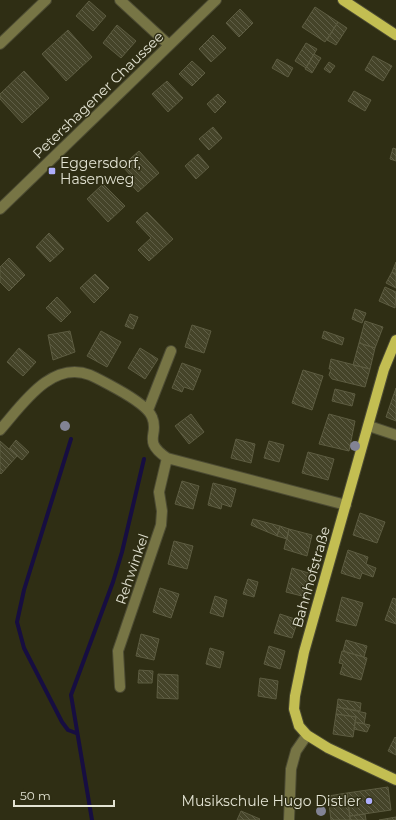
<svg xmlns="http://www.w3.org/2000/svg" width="396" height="820" viewBox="0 0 396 820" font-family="Montserrat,sans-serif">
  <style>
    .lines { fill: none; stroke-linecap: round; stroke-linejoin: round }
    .stream { stroke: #170e41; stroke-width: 4 }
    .building { fill: url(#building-back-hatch); stroke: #5d5c41 }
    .minor-casing { stroke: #4c4b33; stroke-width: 12 }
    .major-casing { stroke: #4c4b33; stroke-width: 12 }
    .minor { stroke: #777545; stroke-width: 10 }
    .major { stroke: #c3be52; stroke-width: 10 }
    .tree { fill: #828394 }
    .poi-dot { fill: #aeaefb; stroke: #2f2e14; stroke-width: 1.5 }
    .labels { text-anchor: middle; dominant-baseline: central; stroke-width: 3; stroke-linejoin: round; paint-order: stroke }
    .street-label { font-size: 14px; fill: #e3e3d3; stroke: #2f2e14 }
    .poi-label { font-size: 14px; fill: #e3e3d3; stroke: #2f2e14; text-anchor: start }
  </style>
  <defs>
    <pattern id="building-back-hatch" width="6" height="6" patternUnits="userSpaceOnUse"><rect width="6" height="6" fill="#454429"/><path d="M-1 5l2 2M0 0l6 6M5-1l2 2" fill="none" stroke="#605f47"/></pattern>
  </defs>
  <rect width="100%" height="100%" fill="#2f2e14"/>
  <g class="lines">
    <path class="stream" d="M71 439 24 590 17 622 24 648 62 722 68 730 76 733
      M92 820 71 695 113 582 122 552 144 459"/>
  </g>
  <path class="building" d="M89 1 106 16 93 31 76 16Z
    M315 7 338 22 325 42 302 27Z
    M240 9 253 23 239 37 226 23Z
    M338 22 347 28 336 45 327 40Z
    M117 25 136 41 121 58 103 43Z
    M68 30 92 57 66 81 42 54Z
    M213 35 226 48 211 62 199 49Z
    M306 43 317 49 306 68 295 61Z
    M314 54 321 58 312 73 305 69Z
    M373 56 392 66 383 81 365 70Z
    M277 59 293 68 288 77 272 68Z
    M192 61 205 73 192 86 179 74Z
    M329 62 335 66 330 73 324 69Z
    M24 71 49 98 22 123 0 99V94Z
    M167 81 183 98 168 112 152 94Z
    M354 91 371 100 365 111 348 101Z
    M218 94 226 102 215 113 207 104Z
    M213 127 222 138 209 150 199 139Z
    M393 148 396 149V161L390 159Z
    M139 151 159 173 138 192 129 182 133 178 122 166Z
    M198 154 209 167 196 179 185 166Z
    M103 184 125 206 108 222 87 199Z
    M147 212 173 239 149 261 138 250 151 238 136 222Z
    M49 233 64 249 50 262 36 247Z
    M9 258 25 275 9 291 0 282V267Z
    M396 262V274L392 272Z
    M392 272 396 274V288L386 283Z
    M95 274 109 288 94 303 80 288Z
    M385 287 396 292 395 308 379 301Z
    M57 297 71 312 61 322 46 308Z
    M355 309 366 313 362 323 352 319Z
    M130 314 138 317 133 329 125 326Z
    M365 321 383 327 375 348 359 343Z
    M192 325 211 331 204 353 185 347Z
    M70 331 75 352 53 360 48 335Z
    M101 331 121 342 107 367 87 356Z
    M324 331 344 338 342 345 322 338Z
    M359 343 375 348 370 369 353 365Z
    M19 348 36 362 23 376 7 362Z
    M140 348 158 359 145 379 128 368Z
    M331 359 370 369 365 387 332 379 329 375 331 369H329Z
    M182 363 201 370 193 390 184 387 182 392 172 388Z
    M303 370 323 376 312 410 292 403Z
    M396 388V421L386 417Z
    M335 389 355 394 352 406 332 401Z
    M191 414 204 432 189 444 175 426Z
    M329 414 355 421 349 451 319 444Z
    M236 439 255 444 251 463 231 458Z
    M16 440 29 452 22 460 9 449Z
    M0 441 17 456 1 474 0 473Z
    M269 441 284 445 279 462 264 458Z
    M308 452 334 459 328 480 302 473Z
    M182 481 199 486 193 509 175 504Z
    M213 483 236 489 231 507 222 504 221 509 208 505Z
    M360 513 385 522 377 543 353 535Z
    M253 519 280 526 277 536 251 525Z
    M280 526 289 529 287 539 277 536Z
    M289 529 312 535 307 556 284 549Z
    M174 541 193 546 187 569 168 564Z
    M348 550 368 557 366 564 376 568 373 577 362 573 360 579 341 573Z
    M292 568 312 574 306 597 286 592Z
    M248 579 258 582 254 597 243 594Z
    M160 588 179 594 171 618 153 612Z
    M215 596 227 600 223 617 210 613Z
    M342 597 363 603 356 626 336 621Z
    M393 598 396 599V624L385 620Z
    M280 614 298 620 292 638 274 633Z
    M141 634 159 639 154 660 136 656Z
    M346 640 367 646 364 657 343 651Z
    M269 646 285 651 280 669 264 664Z
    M210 648 224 652 220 668 206 664Z
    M342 651 367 658 361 680 340 674 343 664 339 663Z
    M139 670 153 671 152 683H138Z
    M158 674 178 675V699L157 698Z
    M260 678 278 681 276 699 258 696Z
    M338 699 361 703 360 711 337 707Z
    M337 707 366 713 364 724 355 722 356 717 336 714Z
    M336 714 356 717 353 737 333 734Z
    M355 722 370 725 367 732 354 729Z
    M395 737 396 738V755L388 751Z
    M388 787 391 810 350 816 347 793Z
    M347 793 350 820H331L328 796Z
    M241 811 260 819 259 820H237Z
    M365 814 366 820H350V816Z
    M396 817V820H379Z"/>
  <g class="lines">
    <g class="minor-casing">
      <path id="minor" d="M120 0 169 45
        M0 44 46 0
        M0 209 216 0
        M148 410 171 351
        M369 426 396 435
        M0 430C22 405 51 360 90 375 99 379 108 384 117 389 126 394 148 407 152 417 160 435 141 440 167 458L346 505
        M120 687 118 651 161 525 162 511 159 492 167 458
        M289 820 291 769 296 751 307 735"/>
    </g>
    <g class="major-casing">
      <path id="major" d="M343 0 396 35
        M396 340 384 369 304 652 295 696 294 709 299 726 307 735 328 748 396 780"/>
    </g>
    <use href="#minor" class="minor"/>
    <use href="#major" class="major"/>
  </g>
  <g class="tree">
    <circle cx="65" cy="426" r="5"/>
    <circle cx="355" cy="446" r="5"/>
    <circle cx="321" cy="811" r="5"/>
  </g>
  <g class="poi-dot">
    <rect x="48" y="167" width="8" height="8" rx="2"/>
    <circle cx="369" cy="801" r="4"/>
  </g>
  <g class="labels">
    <g class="street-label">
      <text transform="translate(98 95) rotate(-44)">Petershagener Chaussee</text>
      <text transform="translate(132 569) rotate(-71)">Rehwinkel</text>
      <text transform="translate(311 577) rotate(-74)">Bahnhofstraße</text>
    </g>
    <g class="poi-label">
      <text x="60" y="163">Eggersdorf,<tspan x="60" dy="16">Hasenweg</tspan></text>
      <text x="361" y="801" text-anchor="end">Musikschule Hugo Distler</text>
    </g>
  </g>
  <path d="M14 800v6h100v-6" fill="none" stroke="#e3e3d3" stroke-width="2"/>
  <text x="20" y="800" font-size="12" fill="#e3e3d3" stroke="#2f2e14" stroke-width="3" paint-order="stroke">50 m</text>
</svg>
